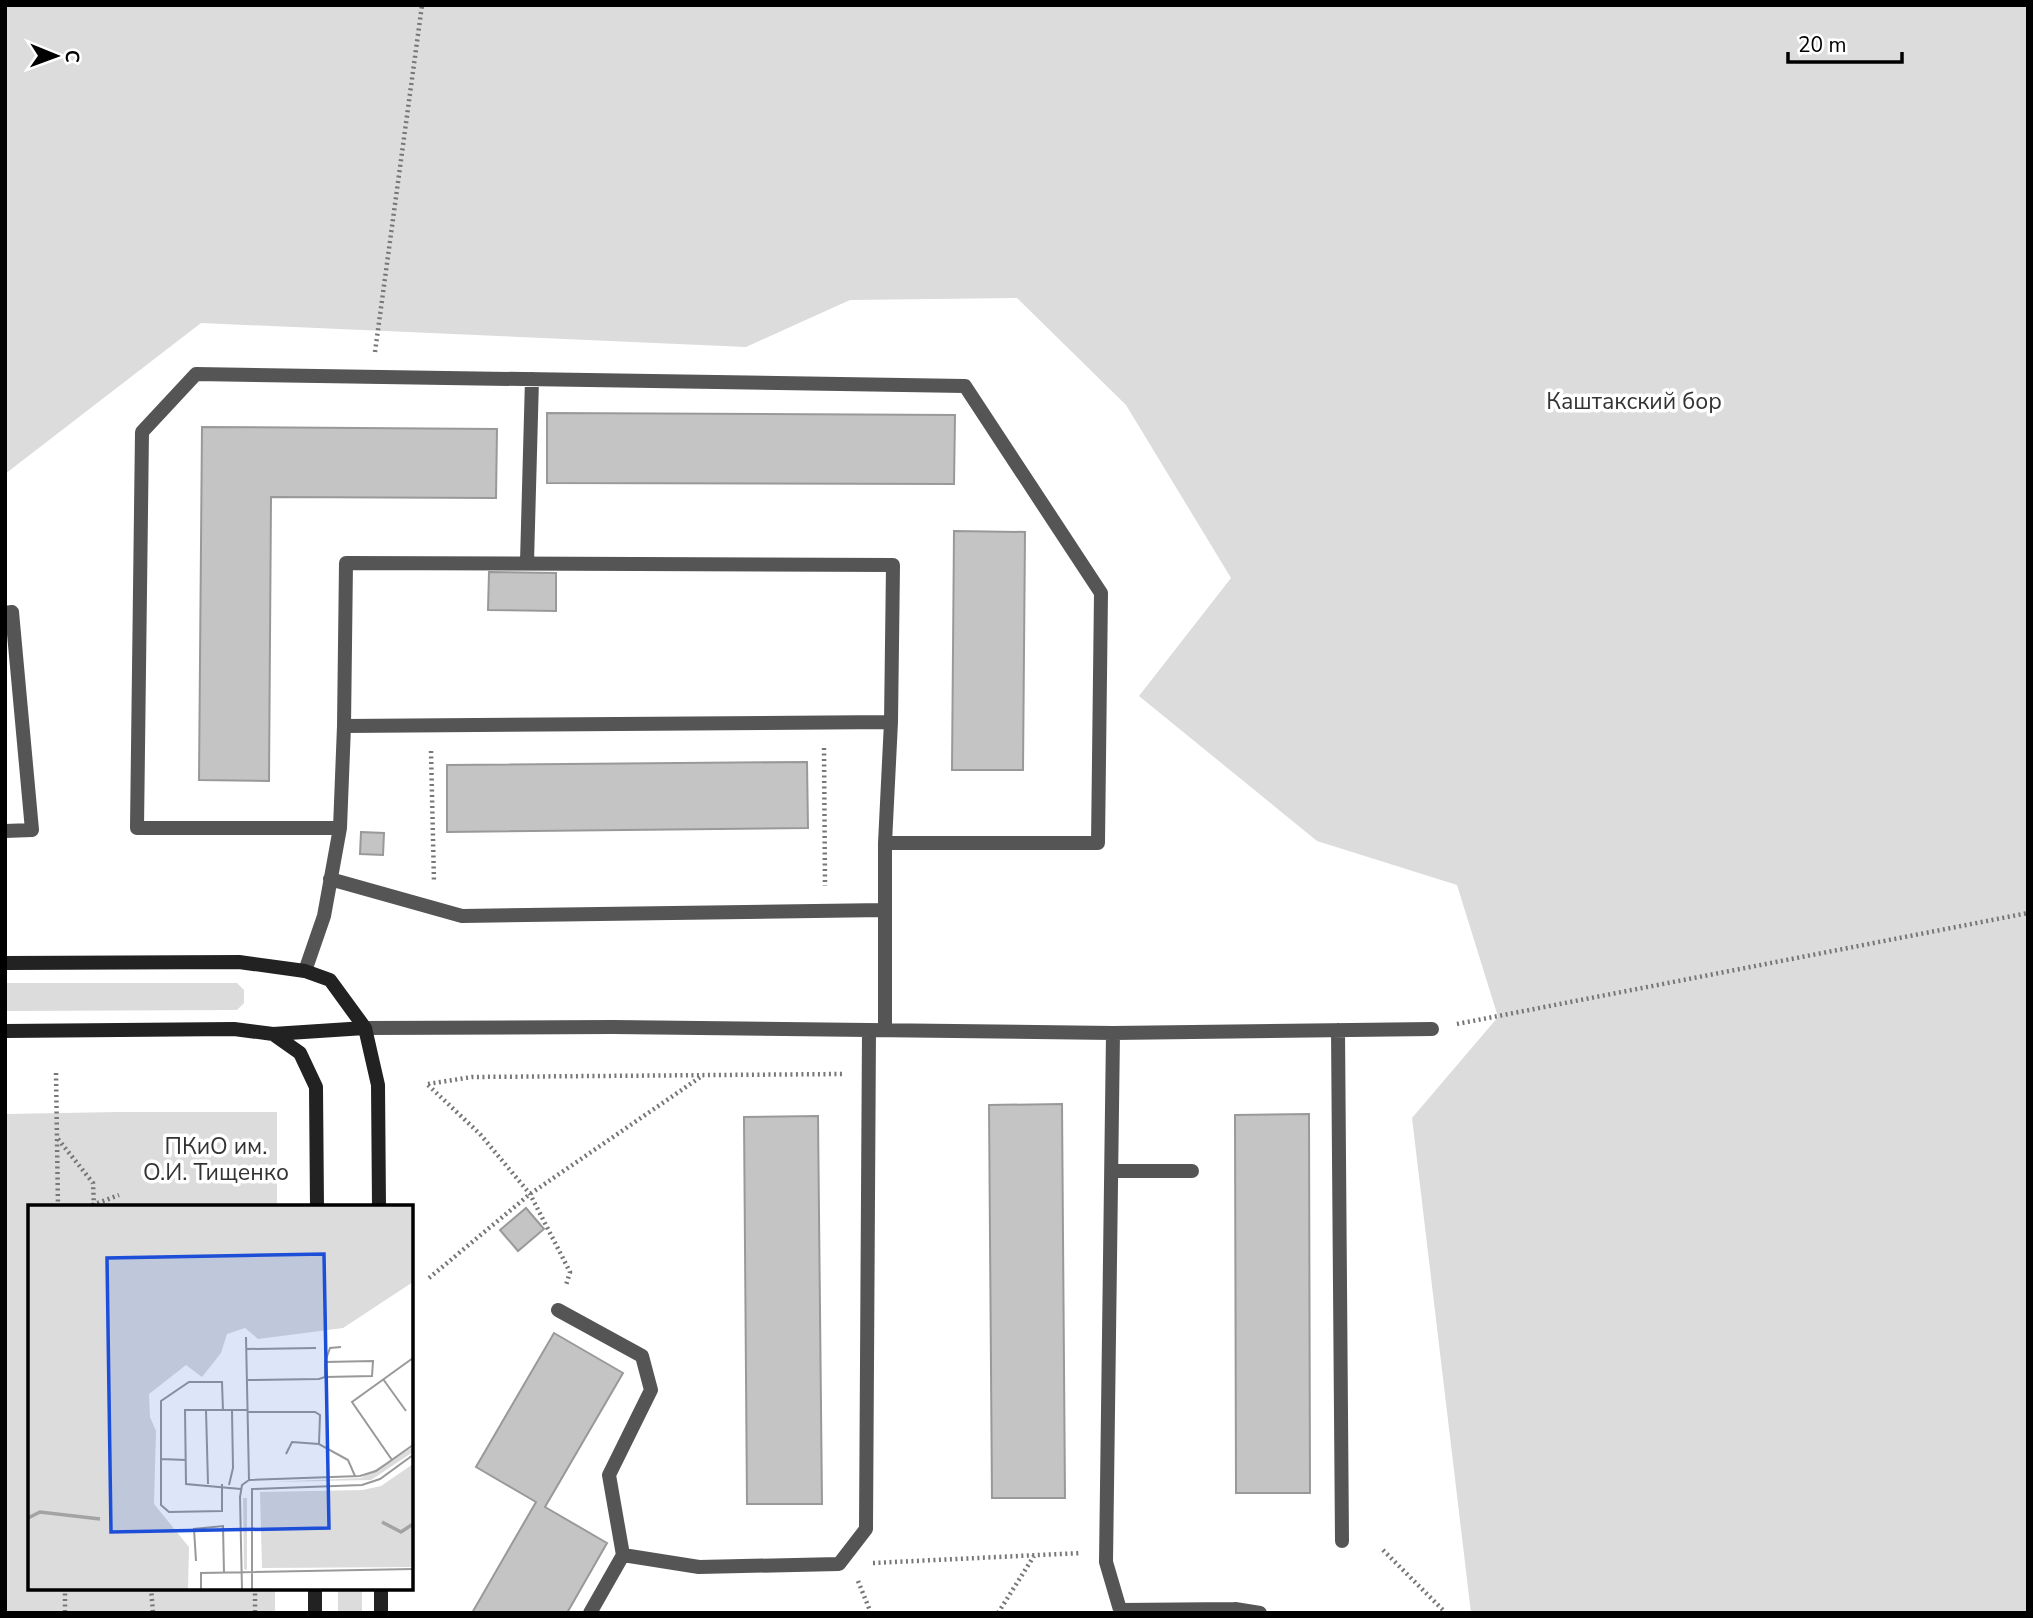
<svg xmlns="http://www.w3.org/2000/svg" width="2033" height="1618" viewBox="0 0 2033 1618" font-family="'Nunito Sans',sans-serif">
  <style>
    .green { fill: #dcdcdc }
    .building { fill: #c4c4c4; stroke: #999; stroke-width: 2 }
    .lines { fill: none; stroke-linecap: round; stroke-linejoin: round }
    .path { stroke: #777; stroke-width: 4.5; stroke-dasharray: 2 3.5; stroke-linecap: butt }
    .service { stroke: #555; stroke-width: 14 }
    .secondary { stroke: #222; stroke-width: 14 }
    .labels { text-anchor: middle; dominant-baseline: central; stroke-width: 7; stroke-linejoin: round; paint-order: stroke }
    .park-label { font-size: 23px; fill: #333; stroke: #fff }
    .inset-river { fill: none; stroke: #a3a3a3; stroke-width: 3.5 }
    .inset-road { fill: none; stroke: #999; stroke-width: 2 }
    .view { fill: #1d4ed8; fill-opacity: 0.15; stroke: #1d4ed8; stroke-width: 3.5 }
    .inset-edge { fill: none; stroke: #000; stroke-width: 3.5 }
  </style>
  <rect width="100%" height="100%" fill="#fff"/>
  <path class="green" d="M5 5H2028V1613H1471L1412 1118 1498 1017 1457 885 1317 841 1139 696 1231 578 1126 405 1017 298 850 300 746 347 201 323 5 474Z
    M5 983H237L244 990V1003L237 1010 5 1011Z
    M119 1112H277V1207H30V1588H275V1613H5V1114Z
    M338 1588H362V1613H338Z"/>
  <path class="building" d="M547 413 955 415 954 484 547 483Z
    M202 427 497 429 496 498 271 497 269 781 199 780Z
    M954 531 1025 532 1023 770H952Z
    M489 572 556 573V611L488 610Z
    M807 762 808 828 447 832V765Z
    M361 832 384 833 383 855 360 854Z
    M1062 1104 1065 1498H992L989 1105Z
    M1309 1114 1310 1493H1236L1235 1115Z
    M818 1116 822 1504H747L744 1117Z
    M526 1208 544 1229 518 1251 500 1230Z
    M554 1333 623 1373 545 1507 607 1543 567 1613H472L536 1502 476 1467Z"/>
  <g class="lines">
    <path class="path" d="M375 352 422 5
      M824 748 825 886
      M431 751 434 882
      M1457 1024 2028 913
      M56 1073 58 1207
      M428 1084 472 1077 843 1074
      M428 1085 480 1134 530 1194 570 1272 566 1285
      M58 1139 93 1183 94 1207
      M87 1207 119 1195
      M429 1278 530 1194 702 1076
      M1383 1550 1446 1613
      M873 1563 1081 1553
      M858 1581 871 1613
      M65 1588V1613
      M151 1588 153 1613
      M255 1588V1613
      M998 1613 1034 1556"/>
    <path class="service" d="M527 562 532 379
      M5 613 12 612 32 830 5 831
      M344 726 891 722
      M340 828H137L142 432 196 374 965 386 1101 593 1098 843H885
      M330 879 462 916 885 910
      M305 971 324 916 340 828 344 726 346 563 893 565 891 722 885 843V1030
      M365 1028 613 1027 1113 1033 1432 1029
      M1338 1030 1342 1541
      M1113 1033 1106 1562 1121 1613
      M1112 1171H1192
      M558 1310 642 1356 651 1390 609 1475 623 1555 590 1613
      M623 1555 699 1567 839 1564 866 1529 869 1030
      M1235 1609 1260 1613
      M1121 1610 1235 1609V1613"/>
    <path class="secondary" d="M5 963 239 962 305 971 330 980 365 1028 378 1085 379 1207
      M5 1031 234 1029 273 1034 300 1053 316 1087 317 1207
      M273 1034 365 1028
      M381 1588V1613
      M315 1613V1588"/>
  </g>
  <g class="labels">
    <g class="park-label">
      <text x="1634" y="401">Каштакский бор</text>
      <text x="216" y="1146">ПКиО им.<tspan x="216" dy="26">О.И. Тищенко</tspan></text>
    </g>
  </g>
  <g transform="translate(28 1205)">
    <rect width="385" height="385" fill="#fff"/>
    <path d="M0 0H385V77L315 123 230 134 217 123 199 129 193 148 174 172 158 160 121 189 122 212 128 226 126 299 161 342 160 385H0ZM385 242V247L343 275 243 277 333 273ZM385 259V362L234 363 232 287 335 285 353 281ZM215 293H219V365L216 364Z" fill="#dcdcdc"/>
    <path class="inset-river" d="M0 313 12 307 72 314M354 317 373 327 385 319"/>
    <path class="inset-road" d="M218 132 221 275M219 144 288 143M297 157 302 143 313 142M355 174 378 206M220 175 291 174 297 172V157L345 156 344 171 297 172M178 205 180 279M220 207H287L292 210 291 239M258 249 264 237 291 239 320 255 327 271M133 254 158 255M364 255 324 197 385 153M221 275 332 271 348 266 385 240M194 279V306L141 307 133 300V196L161 177H194L195 206M201 280 205 263 204 206M213 284 158 279 157 205H220M168 356 166 324 195 321 196 368M173 385V368L385 364M214 385 212 292 214 280 221 275M224 385V284L334 280 352 274 385 250"/>
    <path class="view" d="M296 49 301 323 83 327 79 53Z"/>
    <rect width="385" height="385" class="inset-edge"/>
  </g>
  <rect width="2033" height="1618" fill="none" stroke="#000000" stroke-width="14"/>
  <g transform="translate(56 56) rotate(91)" stroke="#ffffff" stroke-width="5" paint-order="stroke">
  <path d="M0-5L12 26L0 18L-12 26Z" fill="#000000"/>
  <text y="-10" font-size="19" font-weight="bold" text-anchor="middle" fill="#000000">С</text>
  </g>
  <path d="M1788 52v10h114v-10" fill="none" stroke="#000000" stroke-width="3.5"/>
  <text x="1798" y="52" font-size="21" fill="#000000" stroke="#ffffff" stroke-width="5" paint-order="stroke">20 m</text>
</svg>
